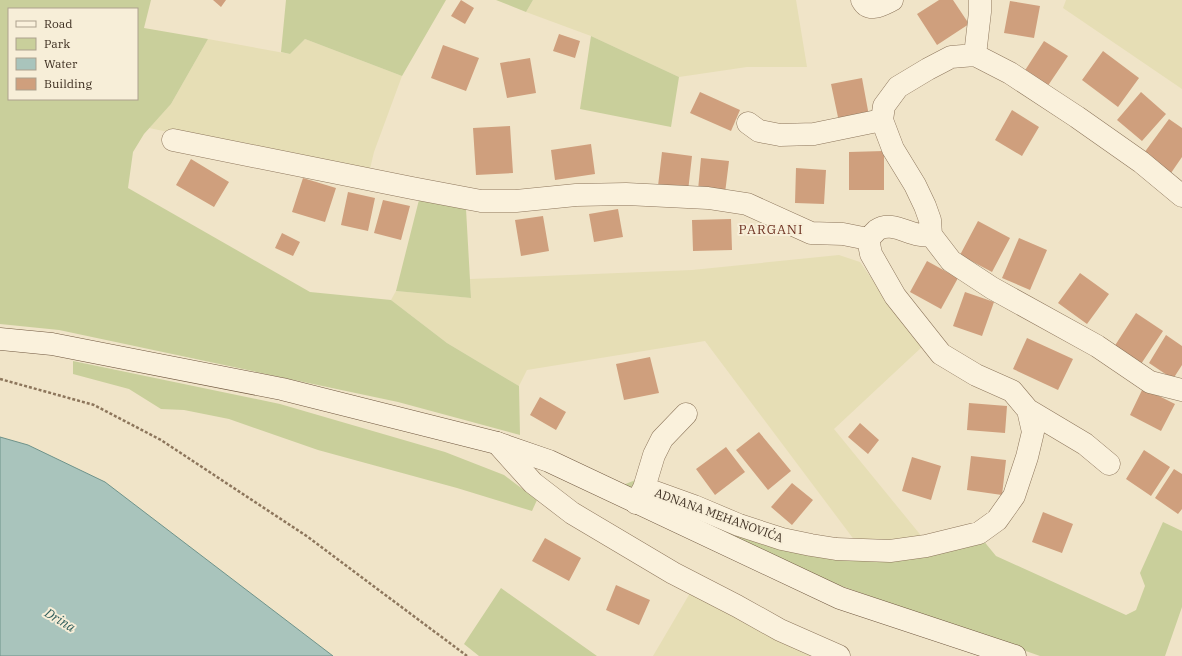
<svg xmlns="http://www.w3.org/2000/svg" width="1182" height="656" viewBox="0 0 1182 656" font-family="'IBM Plex Serif',serif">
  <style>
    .farmland { fill: #e6deb5 }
    .green { fill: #c9cf9b; fill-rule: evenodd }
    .water { fill: #a9c4bc; stroke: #6f938a }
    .building { fill: #cf9f7d }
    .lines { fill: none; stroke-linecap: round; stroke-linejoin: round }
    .street-casing { stroke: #8d765c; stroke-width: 23 }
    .secondary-casing { stroke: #6f573f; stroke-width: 23 }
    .path { stroke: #8d765c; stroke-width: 2.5; stroke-dasharray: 3 2; stroke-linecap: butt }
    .street { stroke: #faf1dc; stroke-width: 22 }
    .secondary { stroke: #faf1dc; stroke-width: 22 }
    .labels { text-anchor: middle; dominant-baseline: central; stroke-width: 4; stroke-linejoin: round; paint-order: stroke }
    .street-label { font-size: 12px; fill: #3d2e20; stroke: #f7eed8 }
    .neighbourhood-label { font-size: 13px; letter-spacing: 1px; fill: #6b2e1e; stroke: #f7eed8 }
    .water-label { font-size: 13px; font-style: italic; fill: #2f5d5a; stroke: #f7eed8 }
  </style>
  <rect width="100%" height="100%" fill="#f0e4c8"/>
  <path class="farmland" d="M533 0H796L807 67H747L679 77 591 36 526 12Z
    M1066 0H1182V89L1063 8Z
    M208 39 290 54 305 39 402 76 374 152 369 173 149 128 171 104Z
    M839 255 860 262 888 302 923 346 834 429 923 538 884 541H855L705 341 527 370 519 386 447 343 391 300 396 291 471 298 470 279 692 270Z
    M693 588 820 656H653Z"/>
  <path class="green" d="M0 0H151L144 28 208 39 171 104 144 134 133 152 128 188 310 292 391 300 447 343 519 386 520 435 398 402 59 330 0 324ZM9 9H137V99H9Z
    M286 0H446L402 76 305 39 290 54 281 52Z
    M496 0H533L526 12Z
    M591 36 679 77 671 127 580 109Z
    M423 184 465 191 471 298 396 291Z
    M73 361 280 404 445 452 504 475 537 500 532 511 457 488 318 450 229 419 184 410 161 409 129 389 73 374Z
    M638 479 773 529 827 538 884 541 973 528 996 556 1126 615 1136 610 1145 586 1140 573 1163 522 1182 531V607L1165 656H1040L813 576 623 485Z
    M501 588 597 656H479L464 644Z"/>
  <path class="water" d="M0 437 28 445 105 482 333 656H0Z"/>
  <path class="building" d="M213 0H226L221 7Z
    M461 0 474 8 465 24 451 16Z
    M939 0H953L969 24 937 45 917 14Z
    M1010 1 1040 6 1034 38 1004 33Z
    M559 34 580 41 575 58 553 51Z
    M1044 41 1068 56 1045 90 1022 75Z
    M443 45 479 58 466 91 431 78Z
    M1103 51 1139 78 1118 107 1082 80Z
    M530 58 536 93 507 98 500 63Z
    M862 78 869 116 839 122 831 84Z
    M700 92 740 110 731 131 690 113Z
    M1141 92 1166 114 1142 141 1117 120Z
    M1012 110 1039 127 1022 156 995 140Z
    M1169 119 1182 128V157L1171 173 1144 153Z
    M510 126 513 173 476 175 473 128Z
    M591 144 595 174 555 180 551 150Z
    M884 151V190H849V152Z
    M662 152 692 156 688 191 658 186Z
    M701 158 729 161 725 193 698 190Z
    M191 159 229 182 214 207 176 185Z
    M796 168 826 170 824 204 795 203Z
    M303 178 336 188 325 222 292 212Z
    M348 192 375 198 368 231 341 225Z
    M383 200 410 206 401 240 374 233Z
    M618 209 623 237 594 242 589 214Z
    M543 216 549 251 521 256 515 220Z
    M731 219 732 250 693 251 692 220Z
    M978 221 1010 238 992 272 960 255Z
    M282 233 300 242 293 256 275 248Z
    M1019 238 1047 250 1030 290 1002 278Z
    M927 261 958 278 941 309 910 292Z
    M1080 273 1109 294 1087 324 1058 303Z
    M965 292 994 302 982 336 953 326Z
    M1136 313 1163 331 1141 364 1114 347Z
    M1166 335 1182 346V365L1173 379 1149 363Z
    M1027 338 1073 359 1058 390 1013 369Z
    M650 357 659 393 624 400 616 364Z
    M1143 388 1175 404 1161 431 1130 415Z
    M540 397 566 412 556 430 530 415Z
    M969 403 1007 406 1005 433 967 430Z
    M860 423 879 440 868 454 848 437Z
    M759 432 791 471 768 490 736 450Z
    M726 447 745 472 715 495 696 469Z
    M1144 450 1170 467 1151 496 1126 479Z
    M971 456 1006 460 1002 495 967 490Z
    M912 457 941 466 931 500 902 491Z
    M1174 469 1182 474V509L1178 514 1155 498Z
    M792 483 813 500 792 525 771 507Z
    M1043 512 1073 524 1062 553 1032 542Z
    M545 538 581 558 569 581 532 561Z
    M616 585 650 600 639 625 606 610Z"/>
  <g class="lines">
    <g class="street-casing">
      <path id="street" d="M862 0C869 13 882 5 892 0
        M980 0V12L975 55 951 57 928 69 898 87 884 106 882 120 893 149 915 185 925 206 930 220 931 235 951 261 992 288 1097 346 1150 382 1182 390
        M975 55 1010 73 1077 117 1141 162 1182 196
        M748 123 759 131 780 135 814 134 882 120
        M173 140 412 188 481 201H516L576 195 626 194 708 198 747 204 811 233 843 234 868 239
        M1028 410 1085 444 1109 464
        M497 443 533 483 572 513 673 573 737 606 780 630 839 656
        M644 488 654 455 662 439 686 414
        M636 503 644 488 694 506 739 525 782 539 811 545 836 549 890 551 926 546 979 533 997 520 1014 496 1027 457 1033 432 1028 410 1012 391 976 375 941 354 895 296 871 254 868 239C871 236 874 233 877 230 893 219 913 239 931 235"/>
    </g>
    <g class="secondary-casing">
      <path id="secondary" d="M0 339 52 344 282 389 497 443 549 461 840 598 1015 656"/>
    </g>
    <path class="path" d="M0 379 94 405 161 440 308 537 467 656"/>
    <use href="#street" class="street"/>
    <use href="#secondary" class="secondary"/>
  </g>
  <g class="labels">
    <g class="street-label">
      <text transform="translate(719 515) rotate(20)">ADNANA MEHANOVIĆA</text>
    </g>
    <g class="neighbourhood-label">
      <text x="771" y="229">PARGANI</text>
    </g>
    <g class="water-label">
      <text transform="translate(60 620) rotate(31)">Drina</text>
    </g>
  </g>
  <rect x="8" y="8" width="130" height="92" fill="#f7eed8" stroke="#ada18e"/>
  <rect x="16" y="21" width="20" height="6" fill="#faf1dc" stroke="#ada18e"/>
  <text x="44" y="28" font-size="12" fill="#3d2e20">Road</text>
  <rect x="16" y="38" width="20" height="12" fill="#c9cf9b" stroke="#ada18e"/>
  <text x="44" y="48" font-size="12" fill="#3d2e20">Park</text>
  <rect x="16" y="58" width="20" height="12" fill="#a9c4bc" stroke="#ada18e"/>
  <text x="44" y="68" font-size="12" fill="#3d2e20">Water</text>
  <rect x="16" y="78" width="20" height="12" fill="#cf9f7d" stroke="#ada18e"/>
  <text x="44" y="88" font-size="12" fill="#3d2e20">Building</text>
</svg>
